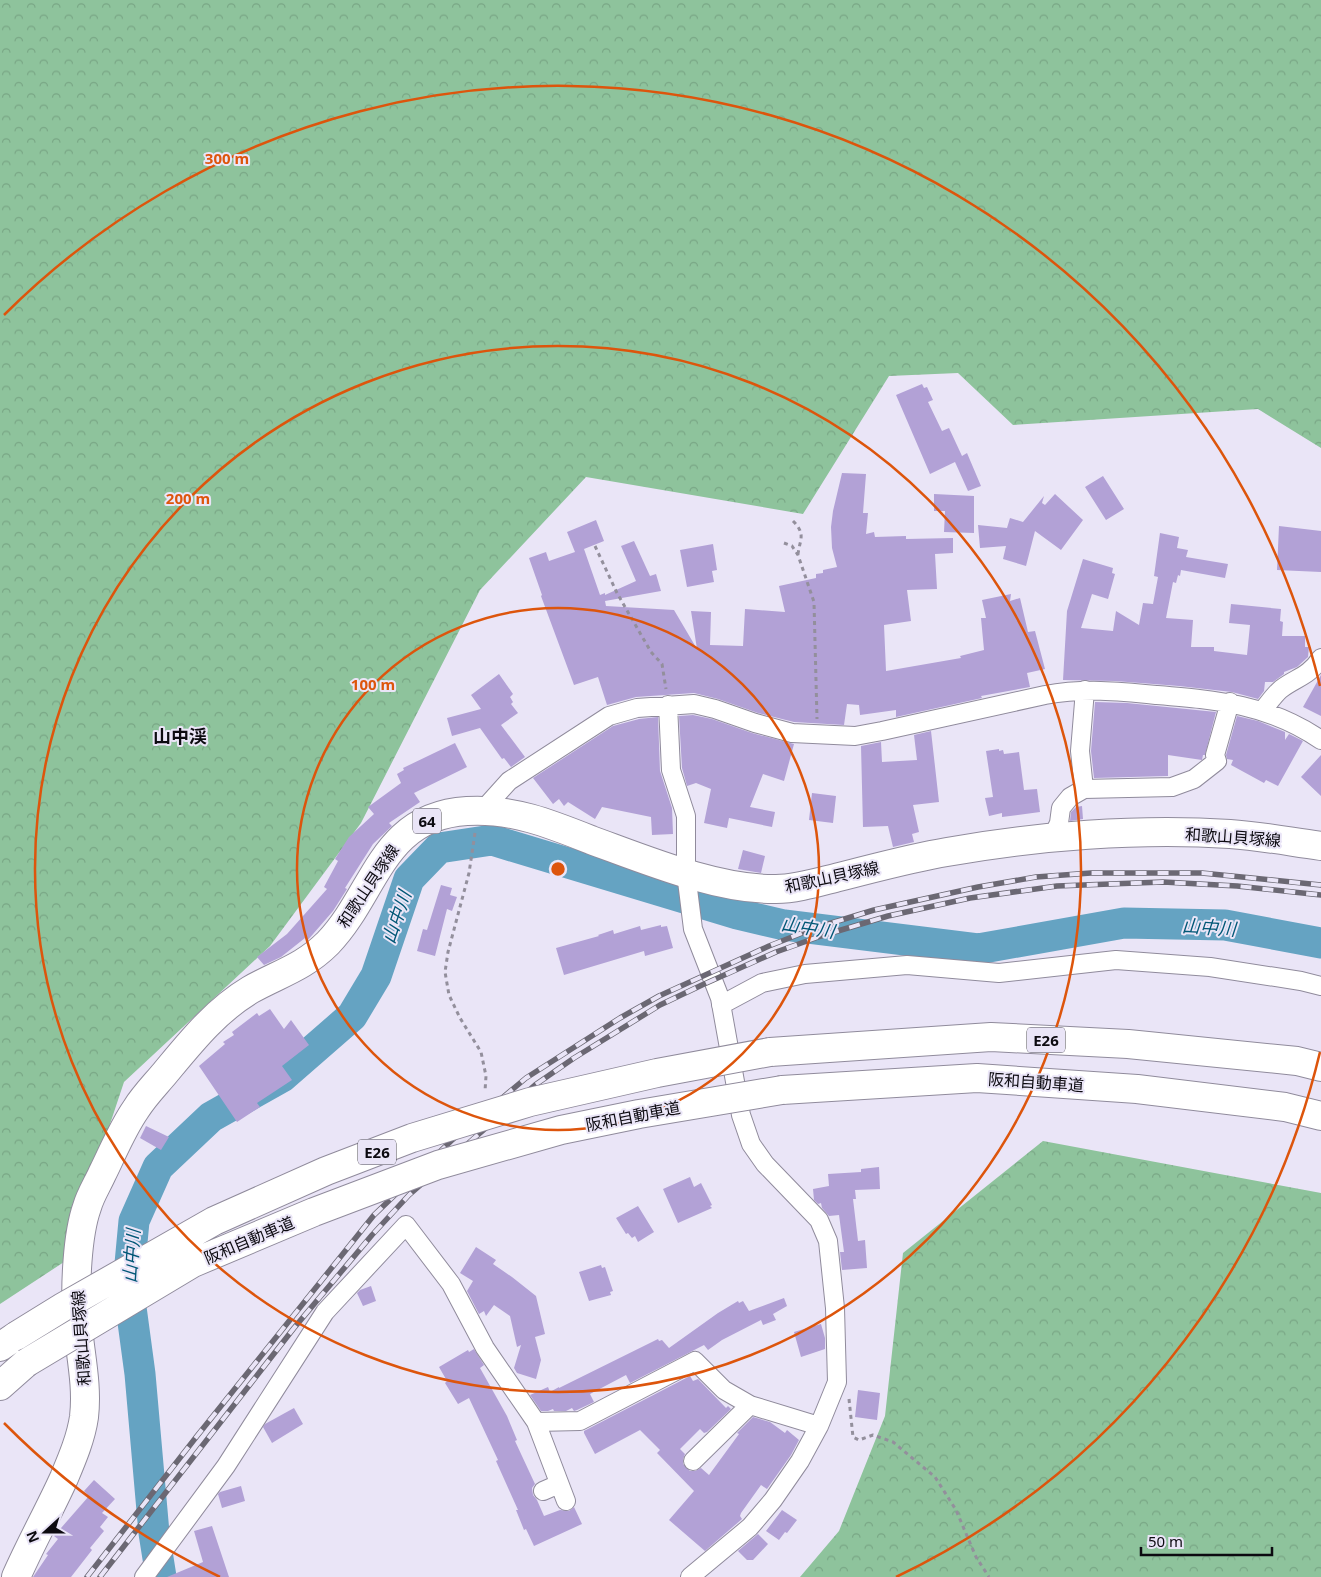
<svg xmlns="http://www.w3.org/2000/svg" width="1321" height="1577" viewBox="0 0 1321 1577" font-family="'Noto Sans','Noto Sans JP',sans-serif">
  <style>
    .forest { fill: url(#forest-crowns) }
    .lines { fill: none; stroke-linecap: round; stroke-linejoin: round }
    .river { stroke: #65a3c2; stroke-width: 31 }
    .building { fill: #b2a1d6 }
    .minor-casing { stroke: #908b9c; stroke-width: 20 }
    .primary-casing { stroke: #908b9c; stroke-width: 30 }
    .motorway-casing { stroke: #908b9c; stroke-width: 30 }
    .path { stroke: #938f9c; stroke-width: 3; stroke-dasharray: 4 4; stroke-linecap: butt }
    .minor { stroke: #fff; stroke-width: 18 }
    .primary { stroke: #fff; stroke-width: 28 }
    .motorway { stroke: #fff; stroke-width: 28 }
    .rail-casing { stroke: #6b6873; stroke-width: 5.5 }
    .rail { stroke: #eae5f7; stroke-width: 4; stroke-dasharray: 11; stroke-linecap: butt }
    .motorway-bridge-casing { stroke: #908b9c; stroke-width: 30; stroke-linecap: butt }
    .motorway-bridge { stroke: #fff; stroke-width: 28 }
    .ring { fill: none; stroke: #dd550c; stroke-width: 2.5 }
    .labels { text-anchor: middle; dominant-baseline: central; stroke-width: 4; stroke-linejoin: round; paint-order: stroke }
    .shield { fill: #eae5f7; stroke: #4f4c55; stroke-width: 1 }
    .shield-label { font-size: 15px; font-weight: bold; fill: #0c0a10 }
    .street-label { font-size: 16px; fill: #0c0a10; stroke: #eae5f7 }
    .neighbourhood-label { font-size: 18px; font-weight: bold; fill: #0c0a10; stroke: #eae5f7 }
    .water-label { font-size: 18px; font-style: italic; fill: #005776; stroke: #eae5f7 }
    .centre { fill: #dd550c; stroke: #eae5f7; stroke-width: 2.5 }
    .ring-label { font-size: 15px; text-anchor: middle; font-weight: bold; fill: #dd550c; stroke: #eae5f7; stroke-width: 4; stroke-linejoin: round; paint-order: stroke }
  </style>
  <defs>
    <pattern id="forest-crowns" width="20" height="18" patternUnits="userSpaceOnUse" patternTransform="scale(1.25)"><rect width="20" height="18" fill="#8ec39c"/><path d="M2 6a3 3 0 1 1 6 0M12 15a3 3 0 1 1 6 0" fill="none" stroke="#79a685"/></pattern>
  </defs>
  <rect width="100%" height="100%" fill="#eae5f7"/>
  <path class="forest" d="M0 0H1321V448L1258 409 1013 425 958 373 889 376 803 514 586 477 480 590 361 823 270 946 124 1082 64 1262 0 1304Z
    M1043 1141 1321 1193V1577H800L839 1531 885 1416 903 1253Z"/>
  <g class="lines">
    <path class="river" d="M161 1577 154 1533 140 1374 128 1285 134 1221 158 1167 211 1117 282 1077 352 1016 376 976 409 879 439 848 492 840 737 914 784 925 978 949 1124 923 1225 925 1321 943"/>
  </g>
  <path class="building" d="M922 384 924 388 927 387 933 400 928 402 942 431 949 428 962 456 967 453 981 486 968 491 955 462 930 474 896 395Z
    M842 473 866 474 863 513H868L866 534 874 532 875 537 906 536V539L953 538V553L935 554 937 589 907 590 911 621 884 625 886 671 961 658 960 656 984 650 981 618H986L982 600 1011 594 1010 601 1020 598 1028 632 1035 631 1045 669 1027 673 1030 687 981 696 982 698 896 717V710L860 715 859 705 847 704 844 725 794 722 758 713 718 699 694 693 636 697 607 705 598 677 574 685 541 596 542 595 529 558 546 552 549 561 575 552 567 532 596 520 604 541 584 549 600 595 605 593V595L636 581 621 546 634 541 650 576 656 574 661 591 605 601 606 606 674 610 697 649 691 611 711 612 710 645 743 646 745 609 785 612 779 586 816 578V574L823 573V570L837 567 832 548 831 527 833 511Z
    M1103 476 1124 509 1106 520 1085 487Z
    M934 494 974 496V533L944 532 945 511H934Z
    M1055 494 1083 520 1061 550 1035 531 1026 566 1003 559 1006 546 980 548 978 525 1007 528 1010 518 1023 522 1044 496 1042 503 1045 505Z
    M1279 526 1321 531V572L1277 570Z
    M1160 533 1179 537 1177 548 1188 550 1186 557 1228 564 1225 578 1181 570 1180 576 1178 575 1176 583 1173 582 1166 618 1193 620 1191 647H1214V651L1247 655 1250 625 1229 623 1231 604 1281 609 1280 621 1283 622 1282 636H1305V647H1309L1308 657 1297 667 1284 672V674L1273 682H1265L1264 691 1258 699 1232 692 1179 686 1115 681 1063 680 1067 611 1083 559 1113 568 1112 573 1115 574 1108 599 1092 594 1081 628 1113 631 1116 611 1139 625 1143 603 1153 604 1158 577 1154 576Z
    M713 544 717 570 712 571 714 582 687 587 680 550Z
    M499 674 513 694 510 697 513 702 511 704 518 713 501 725 525 757 511 767 504 758 502 759 480 728 452 736 447 718 481 709 471 695Z
    M1321 675V716L1303 707Z
    M1095 702 1127 703 1216 712 1205 755H1203L1202 760 1168 755V776L1094 778 1091 751Z
    M693 715 712 719 752 733 794 744 784 781 763 774 750 807 775 812 772 827 729 818 727 828 704 823 711 789 696 783 687 786 682 768 679 716Z
    M1237 716 1258 721 1285 732V740L1289 734 1303 741 1278 786 1266 780 1264 783 1231 765 1233 760 1227 759 1226 755Z
    M658 717 660 771 672 808 673 834 652 835 651 817 602 807 595 819 568 802 564 806 559 799 553 804 533 778 613 726 639 719Z
    M931 731 939 802 913 805 919 832 912 834 914 842 893 847 888 826 863 827 861 746 881 742 882 762 917 760 914 735Z
    M455 743 467 767 414 793 420 802 389 823 392 826 373 844 345 888 347 889 333 911 307 941 305 938 281 957 264 965 257 957 287 934 327 889 324 887 338 861 335 859 349 837 374 814 368 807 401 783 397 774 404 770 403 768Z
    M999 749V751L1003 750 1004 754 1019 752 1024 790 1037 789 1040 812 1002 817V813L989 816 985 798 993 797 986 751Z
    M1321 755V796L1301 777Z
    M812 793 836 796 833 823 809 820Z
    M1082 806 1083 819 1070 821 1071 812 1076 807Z
    M743 850 765 856 761 873 738 869Z
    M441 885 452 888 450 895 457 897 452 911 447 909 435 956 417 951 423 929 427 930Z
    M661 925V927L667 926 673 948 645 956 644 951 564 975 556 948 599 936 598 935 613 930 614 934 640 926 641 930Z
    M270 1009 284 1029 291 1020 309 1045 282 1066 292 1080 257 1103 260 1107 237 1122 199 1066 225 1044 223 1042 234 1035 232 1032 257 1013 259 1016Z
    M146 1126 169 1137 161 1150 140 1138Z
    M879 1167 880 1189 855 1190 856 1199H853L858 1241 865 1240 867 1268 842 1270 840 1252H844L839 1215 829 1216 822 1208 821 1203 818 1204 814 1200 813 1189 829 1186 828 1174 861 1172V1169Z
    M690 1177 694 1187 701 1183 712 1205 710 1206 712 1208 678 1223 663 1189Z
    M638 1206 654 1232 638 1242 635 1236 632 1238 628 1233 626 1234 616 1218Z
    M476 1247 496 1260 493 1264 512 1277 536 1296 545 1334 535 1337 541 1360 536 1379 517 1373 514 1368 521 1345 517 1347 510 1316 494 1305 486 1316 484 1311 479 1314 467 1291 473 1281 460 1273Z
    M601 1265 602 1268 605 1267 613 1291 610 1292 611 1295 589 1301 579 1272Z
    M371 1286 376 1301 363 1306 357 1293 360 1290Z
    M784 1298 787 1306 773 1314 776 1320 763 1325 761 1320 722 1340 708 1350 704 1345 630 1383 626 1375 590 1394 594 1402 577 1410 574 1411 572 1408 566 1411H554L553 1409 548 1411H541L530 1395 548 1387 550 1392 559 1387V1388L658 1339 659 1341 662 1340 669 1348 718 1313 738 1301 739 1303 743 1301 749 1311Z
    M821 1324 825 1338V1349L801 1357 794 1332Z
    M474 1349 484 1365 480 1368 507 1416 517 1440 515 1441 535 1484 532 1488 533 1495 537 1500 544 1516 560 1510 569 1511 574 1507 582 1524 534 1546 526 1529 524 1530 516 1510H518L496 1461 498 1460 469 1398 458 1404 445 1383 447 1381 439 1367 468 1350 469 1352Z
    M690 1376 693 1381 698 1379 726 1408 728 1406 731 1409 707 1432 704 1433 700 1429 680 1449 685 1454 683 1459V1464L690 1471H695L701 1468 709 1475 739 1434 737 1433 753 1417 770 1422 785 1433 787 1430 799 1440 791 1455 767 1489 761 1485 741 1513 740 1516 742 1519 705 1551 669 1520 694 1491 657 1453 660 1450 640 1430 595 1454 584 1433V1431Z
    M858 1390 880 1393 877 1420 855 1417Z
    M294 1408 303 1424 272 1443 263 1427 265 1424Z
    M94 1480 115 1499 102 1513 108 1517 100 1527 104 1531 90 1548 92 1550 71 1577H33L48 1555 46 1554 58 1539 54 1536 89 1496 84 1491Z
    M241 1486 245 1501 222 1508 218 1494 220 1492Z
    M782 1510 797 1520 787 1533 785 1532 779 1540 766 1531Z
    M212 1526 229 1577H167L203 1562 194 1531Z
    M758 1534 768 1544 753 1560H747L738 1551Z"/>
  <g class="lines">
    <g class="minor-casing">
      <path id="minor" d="M668 705 671 770 686 816V873L693 929 720 998 741 1115 751 1144 765 1164 819 1220 828 1241 835 1308 837 1382 819 1426 800 1461 773 1500 750 1527 690 1577
        M1262 711C1268 704 1274 695 1281 689 1297 677 1308 677 1321 658
        M1084 789 1172 787 1194 779 1217 761 1215 755 1230 702
        M482 811 509 781 609 716 637 708 694 704 715 709 755 723 792 733 855 736 882 731 1045 695C1083 688 1118 691 1156 695 1217 700 1268 704 1321 740
        M1052 838 1059 823 1061 808 1070 797 1084 789 1080 751 1085 690
        M721 1005 762 983 805 974 907 965 999 973 1116 960 1210 967 1301 981 1321 986
        M536 1422 566 1501
        M693 1461 750 1405
        M543 1491 559 1484
        M144 1577 226 1466 325 1312 406 1225 451 1284 485 1348 536 1422 580 1421 695 1361 724 1390 750 1405 819 1426"/>
    </g>
    <g class="primary-casing">
      <path id="primary" d="M16 1577C31 1543 49 1511 64 1478 72 1459 81 1438 84 1417 88 1383 79 1350 77 1317 75 1287 77 1235 87 1207 90 1196 97 1185 102 1174 113 1152 122 1129 136 1109 144 1096 155 1085 165 1073 190 1043 215 1011 250 990 278 974 303 968 328 943 376 893 381 816 467 811 511 808 551 824 591 840 646 860 718 890 776 889 797 889 819 882 839 877 875 868 911 858 947 852 1036 836 1139 828 1230 834 1261 836 1291 842 1321 846"/>
    </g>
    <g class="motorway-casing">
      <path id="motorway" d="M770 1052 991 1037 1128 1044 1297 1061 1321 1067
        M782 1090 977 1078 1137 1089 1285 1107 1321 1116
        M0 1347 16 1336
        M0 1386 26 1363"/>
    </g>
    <path class="path" d="M793 521C806 534 800 539 798 554
      M784 543 792 546 798 555 814 602 817 719
      M595 546 617 593 651 652 662 664 666 689
      M475 833 469 873 448 952 445 972 449 995 460 1018 481 1052 486 1076 485 1091
      M849 1399 853 1437 859 1440 873 1435 893 1442 935 1477 956 1510 976 1557 989 1577"/>
    <use href="#minor" class="minor"/>
    <use href="#primary" class="primary"/>
    <use href="#motorway" class="motorway"/>
    <g class="rail-casing">
      <path id="rail" d="M87 1577 197 1436 374 1215 451 1141 526 1078 620 1018 659 996 769 946 815 928 874 910 978 887 1036 877 1091 873H1202L1321 885
        M100 1577 294 1328 372 1235 409 1195 535 1085 574 1058 660 1005 702 985 776 952 821 936 888 916 970 898 1057 886 1163 882 1237 886 1321 895"/>
    </g>
    <use href="#rail" class="rail"/>
    <g class="motorway-bridge-casing">
      <path id="motorway-bridge" d="M16 1336 63 1307 214 1221 326 1171 412 1138 530 1102 657 1073 770 1052
        M26 1363 193 1263 314 1212 438 1165 561 1130 639 1114 782 1090"/>
    </g>
    <use href="#motorway-bridge" class="motorway-bridge"/>
  </g>
  <g class="ring">
    <circle cx="558" cy="869" r="261"/>
    <circle cx="558" cy="869" r="523"/>
    <path d="M1320 1052A784 784 0 0 1 896 1577M220 1577A784 784 0 0 1 4 1423M4 315A784 784 0 0 1 1320 686"/>
  </g>
  <g class="labels">
    <g class="shield">
      <rect x="413" y="808.5" width="28" height="25" rx="4"/>
      <rect x="1027" y="1027.5" width="38" height="25" rx="4"/>
      <rect x="358" y="1139.5" width="38" height="25" rx="4"/>
    </g>
    <g class="shield-label">
      <text x="427" y="821">64</text>
      <text x="1046" y="1040">E26</text>
      <text x="377" y="1152">E26</text>
    </g>
    <g class="street-label">
      <text transform="translate(1233 837) rotate(4)">和歌山貝塚線</text>
      <text transform="translate(832 877) rotate(-12)">和歌山貝塚線</text>
      <text transform="translate(368 886) rotate(-56)">和歌山貝塚線</text>
      <text transform="translate(1036 1082) rotate(4)">阪和自動車道</text>
      <text transform="translate(633 1116) rotate(-11)">阪和自動車道</text>
      <text transform="translate(249 1240) rotate(-23)">阪和自動車道</text>
      <text transform="translate(81 1338) rotate(-94)">和歌山貝塚線</text>
    </g>
    <g class="neighbourhood-label">
      <text x="180" y="736">山中渓</text>
    </g>
    <g class="water-label">
      <text transform="translate(396 917) rotate(-71)">山中川</text>
      <text transform="translate(808 927) rotate(9)">山中川</text>
      <text transform="translate(1209 927) rotate(4)">山中川</text>
      <text transform="translate(131 1256) rotate(-86)">山中川</text>
    </g>
  </g>
  <circle cx="558" cy="869" r="8" class="centre"/>
  <g class="ring-label">
    <text x="227" y="164">300 m</text>
    <text x="188" y="504">200 m</text>
    <text x="373" y="690">100 m</text>
  </g>
  <g transform="translate(45 1532) rotate(249)" stroke="#eae5f7" stroke-width="4" paint-order="stroke">
  <path d="M0-4L9 19L0 12L-9 19Z" fill="#0c0a10"/>
  <text y="-8" font-size="14" font-weight="bold" text-anchor="middle" fill="#0c0a10">N</text>
  </g>
  <path d="M1141 1547v8h131v-8" fill="none" stroke="#0c0a10" stroke-width="2.5"/>
  <text x="1148" y="1547" font-size="15" fill="#0c0a10" stroke="#eae5f7" stroke-width="4" paint-order="stroke">50 m</text>
</svg>
